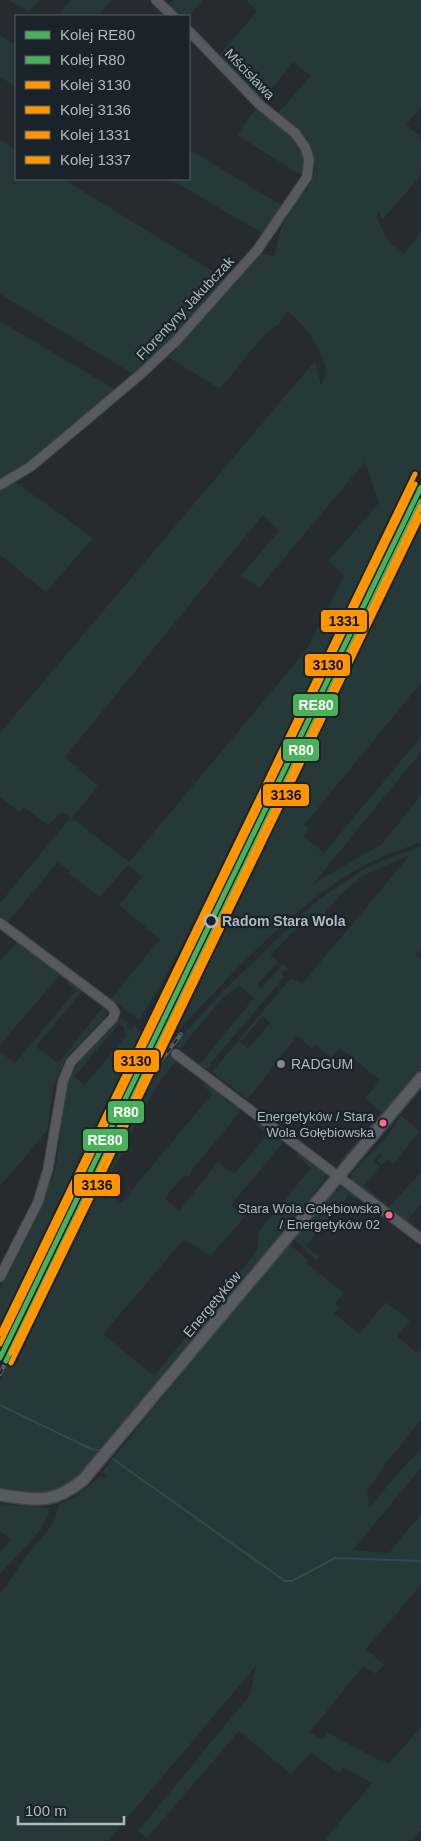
<svg xmlns="http://www.w3.org/2000/svg" width="421" height="1841" viewBox="0 0 421 1841" font-family="Arial,sans-serif">
  <style>
    .green { fill: #263837; fill-rule: evenodd }
    .lines { fill: none; stroke-linecap: round; stroke-linejoin: round }
    .stream { stroke: #354757; stroke-width: 2 }
    .minor-casing { stroke: #44474b; stroke-width: 11 }
    .major-casing { stroke: #41464a; stroke-width: 14 }
    .minor { stroke: #565a5f; stroke-width: 9 }
    .major { stroke: #585c61; stroke-width: 11 }
    .rail-casing { stroke: #595e63; stroke-width: 4 }
    .rail { stroke: #1a232a; stroke-width: 2; stroke-dasharray: 5.5; stroke-linecap: butt }
    .rail-1-casing { stroke: #1a232a; stroke-width: 9 }
    .rail-2-casing { stroke: #1a232a; stroke-width: 9 }
    .rail-3-casing { stroke: #1a232a; stroke-width: 9 }
    .rail-4-casing { stroke: #1a232a; stroke-width: 9 }
    .rail-5-casing { stroke: #1a232a; stroke-width: 9 }
    .rail-6-casing { stroke: #1a232a; stroke-width: 9 }
    .rail-1 { stroke: #4ab15a; stroke-width: 5 }
    .rail-2 { stroke: #4ab15a; stroke-width: 5 }
    .rail-3 { stroke: #ff9500; stroke-width: 5 }
    .rail-4 { stroke: #ff9500; stroke-width: 5 }
    .rail-5 { stroke: #ff9500; stroke-width: 5 }
    .rail-6 { stroke: #ff9500; stroke-width: 5 }
    .stop-dot { fill: #1a232a; stroke: #afb9c3; stroke-width: 2.5 }
    .poi-dot { fill: #7f8790; stroke: #1a232a; stroke-width: 2 }
    .bus-dot { fill: #fb6d88; stroke: #1a232a; stroke-width: 2 }
    .labels { text-anchor: middle; dominant-baseline: central; stroke-width: 4.5; stroke-linejoin: round; paint-order: stroke }
    .bus-label { font-size: 13px; fill: #afb9c3; stroke: #1a232a; text-anchor: end }
    .street-label { font-size: 14px; fill: #afb9c3; stroke: #1a232a }
    .stop-label { font-size: 14px; font-weight: bold; fill: #afb9c3; stroke: #1a232a; text-anchor: start }
    .poi-label { font-size: 14px; fill: #afb9c3; stroke: #1a232a; text-anchor: start }
    .line-badge { stroke: #1a232a; stroke-width: 2 }
    .badge-label { font-size: 14px; text-anchor: middle; font-weight: bold; fill: #fff }
    .pale-badge-label { font-size: 14px; text-anchor: middle; font-weight: bold; fill: #111 }
  </style>
  <rect width="100%" height="100%" fill="#262b30"/>
  <path class="green" d="M8 0H39L29 12Z
    M70 0H112L98 16H58Z
    M172 0H203L189 16H179L167 6Z
    M246 0H421V107L406 125 421 137V175L382 220 379 211 376 217 389 242 404 253 421 232V470L254 807 245 815C212 883 181 956 139 1020L111 999 160 939 119 905 142 877 128 865 100 897 68 873 70 871 58 862 8 922 0 916V903L70 818 62 812 48 825 24 807 19 812 0 797V733L315 361 321 385C323 381 326 375 326 370 324 353 302 320 287 311L279 324 263 336 220 389 168 357 177 349 168 344 135 375 0 294V140L16 150V179H63L224 278 183 326 188 330 255 258 262 254 274 256 281 228 297 200 307 190 315 168 307 138 276 115 311 76 293 62 261 102 219 56 257 11ZM365 462 379 503 328 561 344 576 307 649 129 862 72 818 98 786 65 757 263 515 279 531 241 575 259 588Z
    M0 35 16 45V87L0 77Z
    M257 107C271 118 289 129 300 142 306 150 308 169 302 176L237 135Z
    M189 149 284 207 262 233 170 179H189Z
    M0 321 116 390 31 462 0 482Z
    M14 481 93 538 46 592 0 555V490Z
    M421 509V683L304 825 309 829 303 836 324 853 421 737V752L313 884 382 844 421 795V842C399 850 378 857 358 869 295 904 228 977 179 1030L178 1023 184 1008 269 828 270 815Z
    M421 846V949L416 955 421 959V1071L344 1162 341 1160 381 1112 365 1099 380 1080 340 1048 331 1058 316 1045 312 1049 297 1036 248 1099 212 1072 289 980 292 978 302 984 410 855 362 876 340 895 318 921 308 917 270 955 278 962 257 985 261 989 283 964 291 971 286 969 282 973 284 977 211 1063 210 1068 207 1069 199 1065 254 998 239 985 218 1003 180 1049 174 1045 221 993 318 900 367 867ZM263 1016 270 1023 248 1049 240 1042Z
    M9 933 44 959 43 961 48 962 64 975 63 978 59 976 0 1045V961L17 942 7 935Z
    M70 980 81 987 83 990 36 1047 58 1063 103 1007 107 1011 106 1016 66 1059 54 1084 47 1131 0 1186V1052L15 1063 76 990 67 983Z
    M120 1018 128 1022 127 1027 131 1030 134 1026 146 1036 0 1337V1287L38 1213 53 1176 57 1162 65 1087 81 1058ZM119 1024 125 1028 123 1031 127 1035 85 1085 74 1077Z
    M169 1053 177 1059 155 1089 126 1143 124 1153 112 1170 120 1178 109 1193 121 1203 212 1094 203 1086 207 1081 226 1096 224 1100 228 1103 231 1100 241 1107 238 1110 240 1112 191 1171 190 1176H183L165 1198 179 1211 218 1162 234 1174 268 1134 255 1124 260 1121 282 1138V1144L231 1205 245 1217 210 1256 184 1239 103 1334 154 1376 257 1251 259 1231 311 1168 296 1155 300 1151 325 1170V1179L305 1205 285 1223 286 1224 275 1243 277 1244 82 1477C51 1498 36 1494 0 1490V1380L122 1127Z
    M400 1115 420 1131 393 1164 387 1159 382 1165 377 1161 382 1155 380 1153 374 1161 380 1166 364 1186 384 1202H387L384 1206 351 1182 352 1180 350 1175C367 1155 389 1140 400 1115Z
    M421 1172V1204L408 1220 421 1230V1234L388 1208Z
    M338 1187H343L361 1201 349 1195 306 1246 319 1257 316 1260 295 1240 299 1230 332 1190 338 1191Z
    M289 1244 308 1260 306 1263 344 1293 335 1304 339 1308 334 1313 359 1334 386 1302 410 1321 397 1336 417 1353 421 1349V1420L387 1462 367 1492 370 1507 407 1463 421 1451V1468L353 1550 389 1553 421 1514V1585L366 1649 384 1665 376 1674 363 1666 310 1732 321 1740 328 1733 377 1759 389 1763 421 1727V1830L411 1841H324L372 1783 343 1767 339 1773 311 1753 291 1774 239 1731 147 1838 138 1831 250 1695 256 1666 108 1841H0V1594C9 1583 15 1572 23 1561 37 1540 54 1531 59 1504L77 1496 100 1476 104 1479 107 1477 102 1472 285 1246Z
    M0 1504 49 1508C51 1525 12 1560 0 1574V1553L11 1539 0 1531Z"/>
  <g class="lines">
    <path class="stream" d="M0 1405 91 1449 99 1450
      M113 1459 285 1581H292L335 1558 421 1561"/>
    <g class="minor-casing">
      <path id="minor" d="M156 0 173 16
        M0 485 30 467 53 448 142 373 177 340 258 249 307 177 309 159 305 147 295 133 260 105 189 31
        M0 923 111 1006 115 1012 113 1018 71 1062 63 1081 48 1169 38 1202 0 1277
        M176 1054 421 1239"/>
    </g>
    <g class="major-casing">
      <path id="major" d="M0 1495C37 1500 52 1505 83 1480L421 1078"/>
    </g>
    <use href="#minor" class="minor"/>
    <use href="#major" class="major"/>
    <g class="rail-casing">
      <path id="rail" d="M0 1374 128 1111 156 1067 181 1034"/>
    </g>
    <use href="#rail" class="rail"/>
    <g class="rail-1-casing">
      <path id="rail-1" d="M0 1358 421 487"/>
    </g>
    <g class="rail-2-casing">
      <path id="rail-2" d="M6 1361 421 501"/>
    </g>
    <g class="rail-3-casing">
      <path id="rail-3" d="M0 1344 415 484"/>
    </g>
    <g class="rail-4-casing">
      <path id="rail-4" d="M11 1363 421 516"/>
    </g>
    <g class="rail-5-casing">
      <path id="rail-5" d="M0 1334 415 474"/>
    </g>
    <g class="rail-6-casing">
      <path id="rail-6" d="M11 1353 421 506"/>
    </g>
    <use href="#rail-1" class="rail-1"/>
    <use href="#rail-2" class="rail-2"/>
    <use href="#rail-3" class="rail-3"/>
    <use href="#rail-4" class="rail-4"/>
    <use href="#rail-5" class="rail-5"/>
    <use href="#rail-6" class="rail-6"/>
  </g>
  <circle class="stop-dot" cx="211" cy="921" r="6"/>
  <circle class="poi-dot" cx="281" cy="1064" r="5"/>
  <g class="bus-dot">
    <circle cx="383" cy="1123" r="4.5"/>
    <circle cx="389" cy="1215" r="4.5"/>
  </g>
  <g class="labels">
    <g class="bus-label">
      <text x="374" y="1116">Energetyków / Stara<tspan x="374" dy="16">Wola Gołębiowska</tspan></text>
      <text x="380" y="1208">Stara Wola Gołębiowska<tspan x="380" dy="16">/ Energetyków 02</tspan></text>
    </g>
    <g class="street-label">
      <text transform="translate(250 74) rotate(46)">Mścisława</text>
      <text transform="translate(185 308) rotate(-47)">Florentyny Jakubczak</text>
      <text transform="translate(212 1304) rotate(-50)">Energetyków</text>
    </g>
    <g class="stop-label">
      <text x="222" y="921">Radom Stara Wola</text>
    </g>
    <g class="poi-label">
      <text x="291" y="1064">RADGUM</text>
    </g>
  </g>
  <g class="line-badge">
    <rect x="320" y="609" width="48" height="24" rx="5" fill="#ff9500"/>
    <rect x="304" y="653" width="47" height="24" rx="5" fill="#ff9500"/>
    <rect x="292" y="693" width="47" height="24" rx="5" fill="#4ab15a"/>
    <rect x="282" y="738" width="38" height="24" rx="5" fill="#4ab15a"/>
    <rect x="262" y="783" width="48" height="24" rx="5" fill="#ff9500"/>
    <rect x="113" y="1049" width="47" height="24" rx="5" fill="#ff9500"/>
    <rect x="107" y="1100" width="38" height="24" rx="5" fill="#4ab15a"/>
    <rect x="82" y="1128" width="47" height="24" rx="5" fill="#4ab15a"/>
    <rect x="73" y="1173" width="48" height="24" rx="5" fill="#ff9500"/>
  </g>
  <g class="badge-label">
    <text x="316" y="710">RE80</text>
    <text x="301" y="755">R80</text>
    <text x="126" y="1117">R80</text>
    <text x="105" y="1145">RE80</text>
  </g>
  <g class="pale-badge-label">
    <text x="344" y="626">1331</text>
    <text x="328" y="670">3130</text>
    <text x="286" y="800">3136</text>
    <text x="136" y="1066">3130</text>
    <text x="97" y="1190">3136</text>
  </g>
  <rect x="15" y="15" width="175" height="165" fill="#1a232a" stroke="#565f67"/>
  <rect x="25" y="31" width="25" height="8" fill="#4ab15a" stroke="#565f67"/>
  <text x="60" y="40" font-size="15" fill="#afb9c3">Kolej RE80</text>
  <rect x="25" y="56" width="25" height="8" fill="#4ab15a" stroke="#565f67"/>
  <text x="60" y="65" font-size="15" fill="#afb9c3">Kolej R80</text>
  <rect x="25" y="81" width="25" height="8" fill="#ff9500" stroke="#565f67"/>
  <text x="60" y="90" font-size="15" fill="#afb9c3">Kolej 3130</text>
  <rect x="25" y="106" width="25" height="8" fill="#ff9500" stroke="#565f67"/>
  <text x="60" y="115" font-size="15" fill="#afb9c3">Kolej 3136</text>
  <rect x="25" y="131" width="25" height="8" fill="#ff9500" stroke="#565f67"/>
  <text x="60" y="140" font-size="15" fill="#afb9c3">Kolej 1331</text>
  <rect x="25" y="156" width="25" height="8" fill="#ff9500" stroke="#565f67"/>
  <text x="60" y="165" font-size="15" fill="#afb9c3">Kolej 1337</text>
  <path d="M18 1816v8h106v-8" fill="none" stroke="#afb9c3" stroke-width="2.5"/>
  <text x="25" y="1816" font-size="15" fill="#afb9c3" stroke="#1a232a" stroke-width="4" paint-order="stroke">100 m</text>
</svg>
